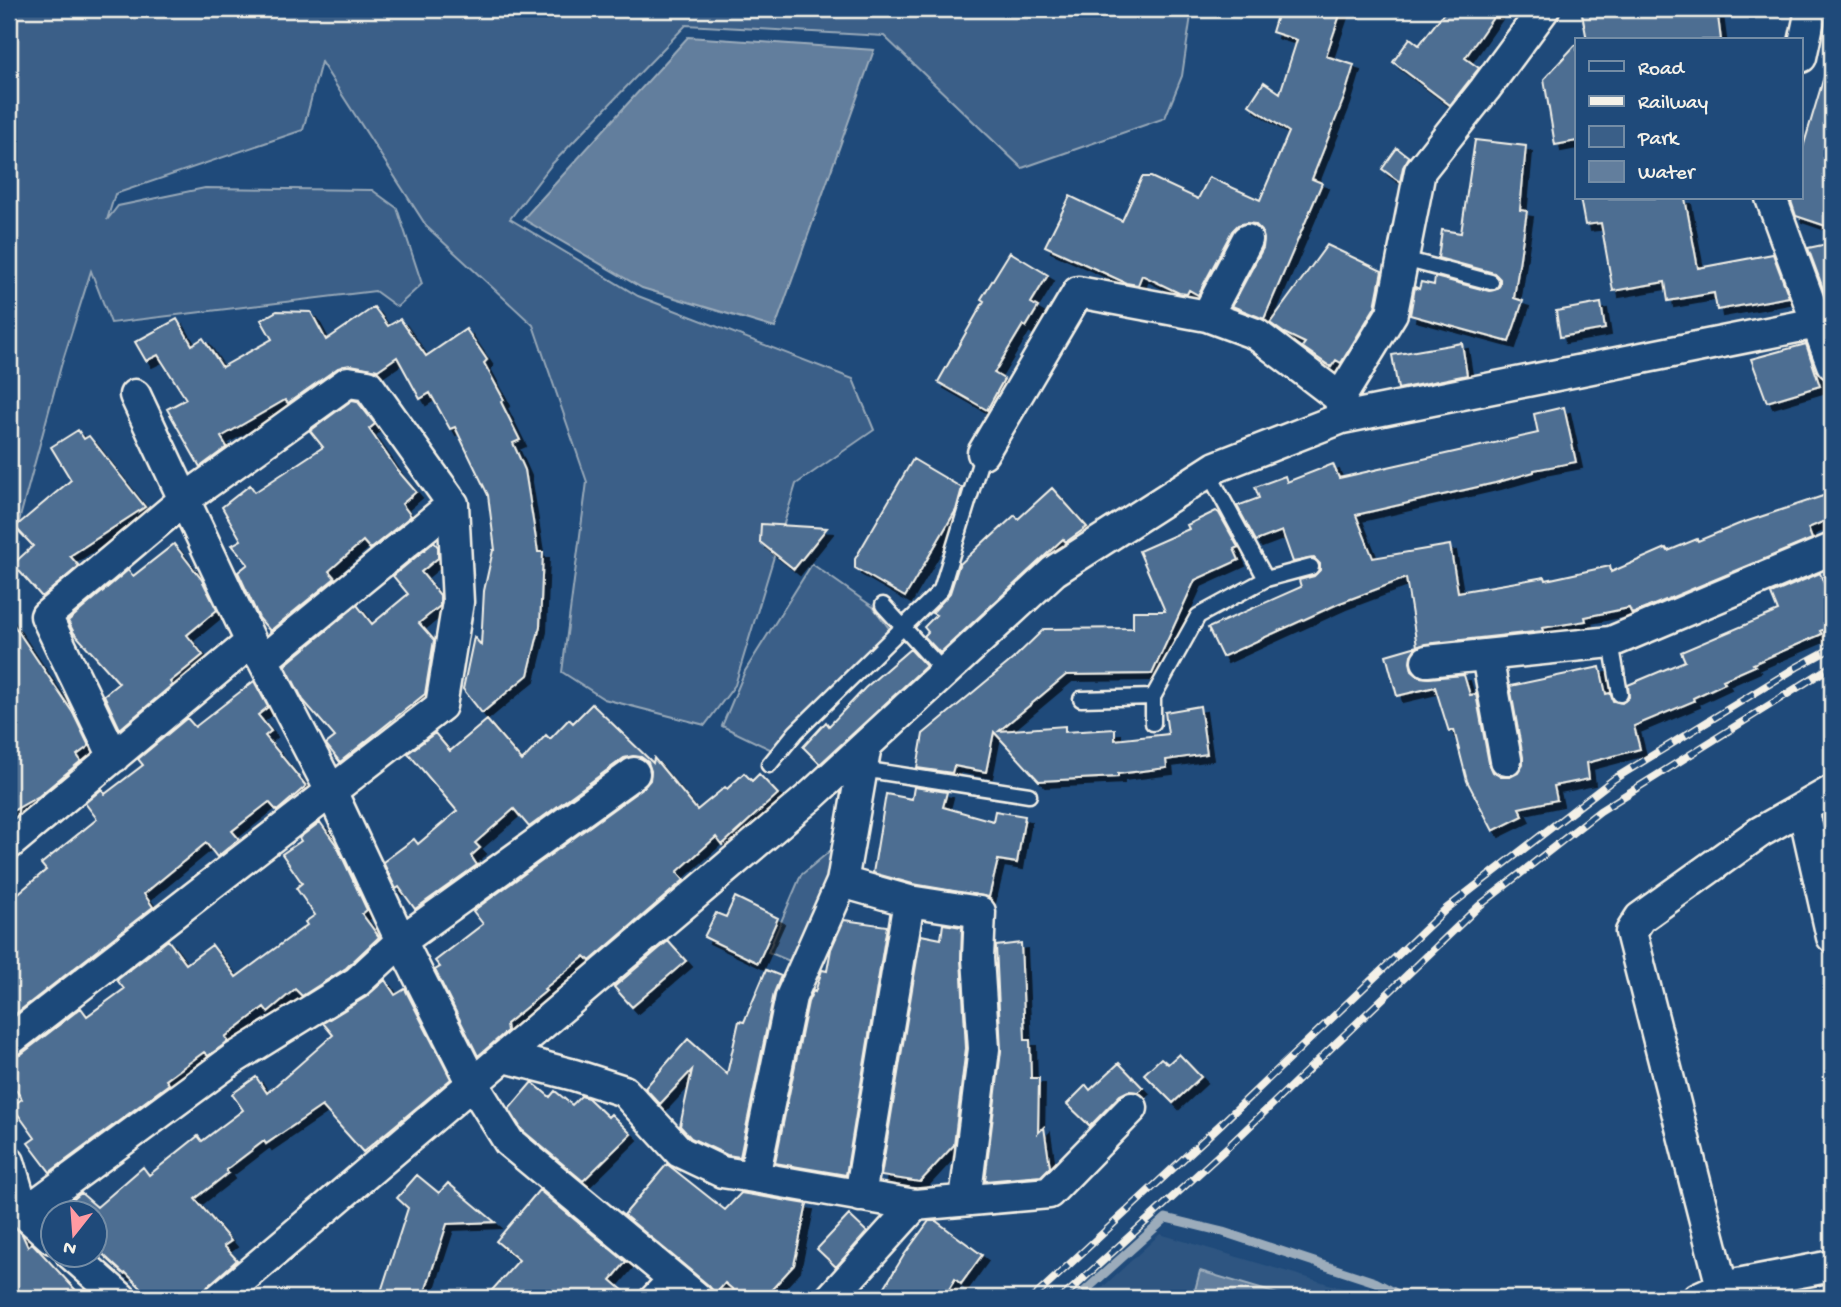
<svg xmlns="http://www.w3.org/2000/svg" width="1841" height="1307" viewBox="0 0 1841 1307" font-family="'Gochi Hand',sans-serif">
  <style>
    .built { fill: #2d5581 }
    .green { fill: #3a5f88; stroke: #97a8b8; stroke-width: 2 }
    .water { fill: #627e9d; stroke: #9cacbb; stroke-width: 2 }
    .lines { fill: none; stroke-linecap: round; stroke-linejoin: round }
    .stream { stroke: #9cacbb; stroke-width: 9 }
    .building { fill: #4d6e92; stroke: #f4f1e8; stroke-width: 2; filter: url(#shadow) }
    .service-casing { stroke: #f4f1e8; stroke-width: 19 }
    .minor-casing { stroke: #f4f1e8; stroke-width: 35 }
    .service { stroke: #1f4a7a; stroke-width: 14 }
    .minor { stroke: #1f4a7a; stroke-width: 30 }
    .rail-casing { stroke: #f4f1e8; stroke-width: 8 }
    .rail { stroke: #1f4a7a; stroke-width: 5; stroke-dasharray: 16; stroke-linecap: butt }
  </style>
  <defs>
    <filter id="shadow"><feDropShadow dx="6" dy="6" stdDeviation="0" flood-color="#0009"/></filter>
  </defs>
  <rect width="100%" height="100%" fill="#1f4a7a"/>
  <filter id="ink" filterUnits="userSpaceOnUse"><feTurbulence type="fractalNoise" baseFrequency=".0143" numOctaves="2"/><feDisplacementMap in="SourceGraphic" scale="14" xChannelSelector="R" yChannelSelector="G"/><feConvolveMatrix kernelMatrix="1 2 1 2 8 2 1 2 1" color-interpolation-filters="sRGB"/></filter>
  <g filter="url(#ink)">
    <path class="built" d="M1160 1234 1376 1298H1091Z"/>
    <path class="green" d="M9 9H1192L1182 76 1165 118 1022 168 884 36 686 25 552 164 510 219 638 296 853 379 874 430 796 484 735 685 705 725 604 699 562 672 587 482 533 325 427 227 321 62 303 130 115 194 107 220 118 206 205 188 372 190 397 208 422 284 397 307 375 291 111 323 91 271 61 366 9 558Z
      M812 564 873 607 891 631 774 751 722 726 745 671Z
      M842 841 792 962 768 952 801 875Z"/>
    <path class="water" d="M688 37 874 50 775 328 642 288 523 219Z
      M1200 1271 1291 1298H1193Z"/>
    <g class="lines">
      <path class="stream" d="M1077 1298 1166 1218 1223 1232 1375 1282 1405 1298"/>
    </g>
    <path class="building" d="M1279 9H1342L1326 56 1354 65 1344 98 1312 179 1322 183 1264 319 1232 306 1263 248 1264 239 1262 231 1255 224 1246 223 1238 225 1232 231 1198 295 1189 290 1187 294 1179 293 1142 275 1138 285 1126 283 1045 246 1070 196 1122 221 1142 177H1151L1198 199 1209 177 1260 200 1289 132 1249 105 1264 82 1280 93 1297 40 1272 32Z
      M1447 9H1499L1465 58 1479 68 1450 105 1393 62 1410 38 1419 45Z
      M1581 9H1717L1721 40H1587Z
      M1577 43V141L1555 145 1544 79Z
      M1826 70H1832V228L1796 216 1790 198H1801V154Z
      M1475 140 1526 146 1520 210 1527 211 1514 298 1523 301 1509 342 1410 315 1415 287 1419 289 1421 282 1434 285 1435 277 1489 291 1497 289 1500 285V279L1494 273 1438 258 1442 230 1461 233Z
      M1397 148 1409 157 1403 167 1400 182 1382 169Z
      M1580 198H1685L1698 268 1773 254 1789 297 1717 310 1714 293 1668 301 1665 282 1613 291 1601 223 1585 225Z
      M1832 243V289L1824 291 1808 248Z
      M1327 245 1382 271 1375 307 1341 363 1336 360 1331 367 1302 347 1305 343 1284 333 1270 323Z
      M1010 252 1048 275 1031 303 1038 307 1026 327 1023 325 994 373 1004 379 987 410 938 382 984 301 981 299Z
      M1601 303 1605 329 1560 337 1556 311Z
      M374 307 388 326 400 319 426 356 466 329 487 360 484 363 504 400 501 402 520 440 513 443 525 470 538 552H543L540 626 528 675 482 713 463 689 474 637 481 645 484 591 493 550H495L488 495 455 427 450 429 430 393 420 399 397 357 378 370 351 365 338 368 288 403 285 400 221 437 227 447 200 467 167 409 186 399 158 355 146 361 135 342 177 319 192 345 203 338 222 367 272 339 261 320 277 311 311 312 326 340Z
      M1462 343 1467 375 1398 389 1392 355Z
      M1806 344 1820 386 1767 402 1751 359Z
      M352 400 357 401 375 424 369 429 398 471 416 492 402 504 411 516 370 549 363 541 329 571 335 578 270 631 259 618 238 572 248 564 232 545 241 540 222 507 250 485 255 492 323 447 310 431Z
      M1564 407 1576 462 1534 470V472L1495 483 1356 515 1373 558 1450 545 1458 592 1545 577 1546 580 1610 566 1611 572 1666 548 1668 551 1697 539 1698 541 1739 524 1832 493V518L1808 528 1812 539 1632 614 1629 608 1585 617 1586 621 1542 628 1543 631 1425 644 1416 647 1411 655 1410 662 1412 671 1419 677 1429 678 1464 675 1470 695 1476 694 1489 763 1493 772 1501 777H1510L1518 773 1523 765V757L1510 686 1600 667 1606 694 1610 693 1613 701 1622 703 1629 697 1628 685 1685 661 1681 652 1778 611 1771 594 1820 573 1826 589 1832 586V626L1820 631 1822 634 1753 664 1755 666 1723 680 1725 683 1693 698 1694 701 1634 726 1640 749 1587 763 1589 779 1554 786 1557 800 1519 808 1523 816 1493 831 1467 781 1454 730 1449 732 1435 687 1397 696 1386 655 1417 646 1406 578 1340 603 1222 657 1208 628 1301 587 1299 580 1314 576 1320 570V564L1314 558 1293 562 1282 531 1256 541 1237 506 1259 498 1255 487 1285 476 1287 482 1333 464 1339 478 1538 433 1534 414Z
      M78 430 84 439 89 436 145 507 70 556 79 566 42 597 13 564 33 546 15 527 71 480 51 447Z
      M913 459 962 488 956 510 905 597 855 568V559Z
      M1052 488 1087 527 1066 542 1063 539 940 653 924 636 928 632 924 627 936 615 932 613 950 593 959 565 989 537 990 538 1015 515 1018 519Z
      M1216 511 1219 513 1238 547 1234 549 1239 560 1195 580 1152 674 1066 675 999 731 1065 726V732L1115 729V740L1168 734 1165 712 1200 706 1207 754 1166 760 1167 768 1118 774V777L1039 781 994 732 986 772 954 766 952 773 917 768 923 734 1013 659 1044 629 1133 628V611H1165L1139 551 1189 529 1187 525Z
      M761 524 827 528 794 569 760 542Z
      M434 542 438 547V558L421 572 440 595V606L419 623 434 640 425 694 340 762 326 744 335 737 303 700 285 665 357 605 372 624 408 594 393 576Z
      M174 544 202 580 217 610 187 635 203 655 170 682 172 685 120 729 104 695 119 683 74 633 68 621 128 570 133 576Z
      M9 618 73 713 89 746 77 755 81 761 39 796 9 813Z
      M910 649 926 666 820 764 803 747 826 722 829 726 865 688Z
      M254 681 268 707 258 715 271 731 265 736 306 786 277 811 269 802 232 831 239 839 217 857 206 843 144 894 153 907 9 1019V901L46 870 41 864 97 819 85 803 102 789 105 794 143 765 138 759 187 718 195 727Z
      M592 704 653 763 654 758 697 810 725 787 727 789 744 773 752 781 759 774 778 794 722 845 716 837 677 872 684 880 590 961 585 956 544 989 546 991 506 1024 507 1031 478 1056 435 970 440 967 435 961 483 924 473 911 644 787 650 780 651 771 648 762 641 757 633 756 624 758 529 827 514 809 475 843 480 848 471 856 477 865 415 909 399 887 396 889 383 862 414 839 418 844 457 811 408 753 435 733 450 751 487 720 522 761 546 735 550 739 569 719 573 723Z
      M914 787 947 792 943 807 993 821 995 811 1025 816 1017 863 998 860 989 897 913 884 873 873 886 794 912 799Z
      M320 822 337 846 367 910 362 914 379 937 346 968 302 996 295 989 268 1012 264 1007 225 1037 228 1041 222 1046 208 1056 204 1052 166 1080 169 1084 50 1172 28 1143 35 1138 12 1106 22 1099 9 1080V1058L20 1055 81 1008 87 1016 124 989 117 980 168 940 186 964 212 945 236 977 307 925 305 922 315 915 296 888 302 883 282 854 301 841 299 838Z
      M735 897 778 918 758 963 704 937 716 913 726 917Z
      M844 920 887 926 846 1175 775 1163 808 1002 813 991 815 992 822 970 827 971 831 949Z
      M943 924 962 927 961 959 966 1048 954 1145 920 1182 881 1176 921 935 941 939Z
      M668 941 686 961 632 1007 614 987Z
      M1021 943 1025 1040H1030L1031 1078H1039L1038 1133 1044 1127 1050 1167 1041 1176 985 1181 1001 1051 996 946Z
      M766 970 781 976 774 993 740 1157 727 1155 691 1138 680 1126 692 1070 660 1104 645 1088 688 1039 727 1074 739 1021 744 1022Z
      M385 980 395 995 405 989 451 1079 363 1152 322 1106 266 1144 264 1141 226 1170 228 1173 195 1199 231 1241 224 1246 237 1260 209 1285 204 1292 203 1298H151L126 1273 124 1274 94 1246V1213L58 1212 81 1193 97 1207 143 1167 149 1175 198 1136 202 1141 243 1110 232 1094 256 1077 267 1093 333 1035 323 1023 366 997Z
      M1179 1054 1201 1077 1173 1103 1144 1074 1161 1058 1168 1064Z
      M1119 1063 1143 1088 1138 1092 1128 1091 1120 1095 1090 1126 1067 1104 1086 1085 1090 1090Z
      M532 1082 550 1097 555 1091 572 1105 581 1096 588 1098 608 1117 611 1114 631 1134 583 1181 522 1130 509 1109Z
      M667 1164 725 1210 741 1193 807 1204 794 1265 764 1298H743L725 1283 716 1294 708 1285 624 1215Z
      M417 1175 439 1193 448 1183 495 1222 447 1224 423 1298H379L408 1208 397 1198Z
      M539 1190 626 1262 611 1280 632 1298H485L519 1260 496 1241Z
      M849 1215 867 1232 836 1267 817 1249Z
      M9 1221 22 1234 28 1247 31 1243 33 1244 83 1298H15L9 1290Z
      M929 1221H936L982 1255 961 1284 955 1279 944 1298H878L904 1255Z"/>
    <g class="lines">
      <g class="service-casing">
        <path id="service" d="M1404 259 1491 282
          M1208 472 1266 579
          M883 605 944 672
          M1611 642 1620 694
          M1081 699 1153 697
          M1153 723V697L1198 616 1266 579 1311 567
          M769 765 796 732 941 590 983 453
          M862 769 1029 795
          M645 1298 668 1274"/>
      </g>
      <g class="minor-casing">
        <path id="minor" d="M1801 57 1810 15 1808 9
          M1771 198 1832 364
          M1207 316 1247 240
          M135 395 251 642 263 660 331 791 401 941 473 1084 509 1142 697 1298
          M1342 418 1340 398 1392 313 1420 171 1485 89 1544 9
          M983 453 1078 292 1207 316 1256 334 1340 398
          M1487 656 1506 760
          M263 660 453 504
          M1427 661 1611 642 1832 549
          M866 745 842 882 791 997 754 1177 915 1205 1049 1193 1132 1108
          M1803 808 1832 937
          M9 844 251 642
          M842 882 909 901 980 912 978 958 984 1049 965 1200
          M9 1041 441 706 458 602 453 504 368 385 348 382 185 499 46 616 114 757
          M505 1057 574 1075 624 1091 680 1152 722 1172 754 1177
          M9 1162 24 1213 52 1238
          M860 1196 909 901
          M24 1213 233 1059 357 982 401 941 634 773
          M71 1254 121 1298
          M1722 1287 1631 932 1640 918 1760 832 1832 791
          M220 1298 812 795 1054 571 1216 467 1342 418 1832 320
          M831 1298 915 1205
          M1698 1298 1722 1287 1832 1266"/>
      </g>
      <use href="#service" class="service"/>
      <use href="#minor" class="minor"/>
      <g class="rail-casing">
        <path id="rail" d="M1033 1298 1221 1124 1446 909 1614 779 1797 667 1832 648
          M1062 1298 1231 1144 1479 906 1600 811 1832 666"/>
      </g>
      <use href="#rail" class="rail"/>
    </g>
  </g>
  <rect width="1841" height="1307" fill="none" stroke="#1f4a7a" stroke-width="35"/>
  <rect x="18" y="18" width="1806" height="1272" fill="none" stroke="#f4f1e8" stroke-width="2.5" filter="url(#ink)"/>
  <rect x="1575" y="38" width="228" height="161" fill="#1f4a7a" stroke="#748da6" stroke-width="2"/>
  <rect x="1589" y="61" width="35" height="10" fill="#1f4a7a" stroke="#748da6" stroke-width="2"/>
  <text x="1638" y="74" font-size="21" fill="#f4f1e8">Road</text>
  <rect x="1589" y="96" width="35" height="10" fill="#f4f1e8" stroke="#748da6" stroke-width="2"/>
  <text x="1638" y="108" font-size="21" fill="#f4f1e8">Railway</text>
  <rect x="1589" y="126" width="35" height="21" fill="#3a5f88" stroke="#748da6" stroke-width="2"/>
  <text x="1638" y="144" font-size="21" fill="#f4f1e8">Park</text>
  <rect x="1589" y="161" width="35" height="21" fill="#627e9d" stroke="#748da6" stroke-width="2"/>
  <text x="1638" y="178" font-size="21" fill="#f4f1e8">Water</text>
  <g transform="translate(74 1234) rotate(197)"><circle r="33" fill="#1f4a7a" stroke="#748da6" stroke-width="2"/>
  <path d="M0-5L12 26L0 18L-12 26Z" fill="#ff9aa2"/>
  <text y="-10" font-size="19" font-weight="bold" text-anchor="middle" fill="#f4f1e8">N</text>
  </g>
</svg>
